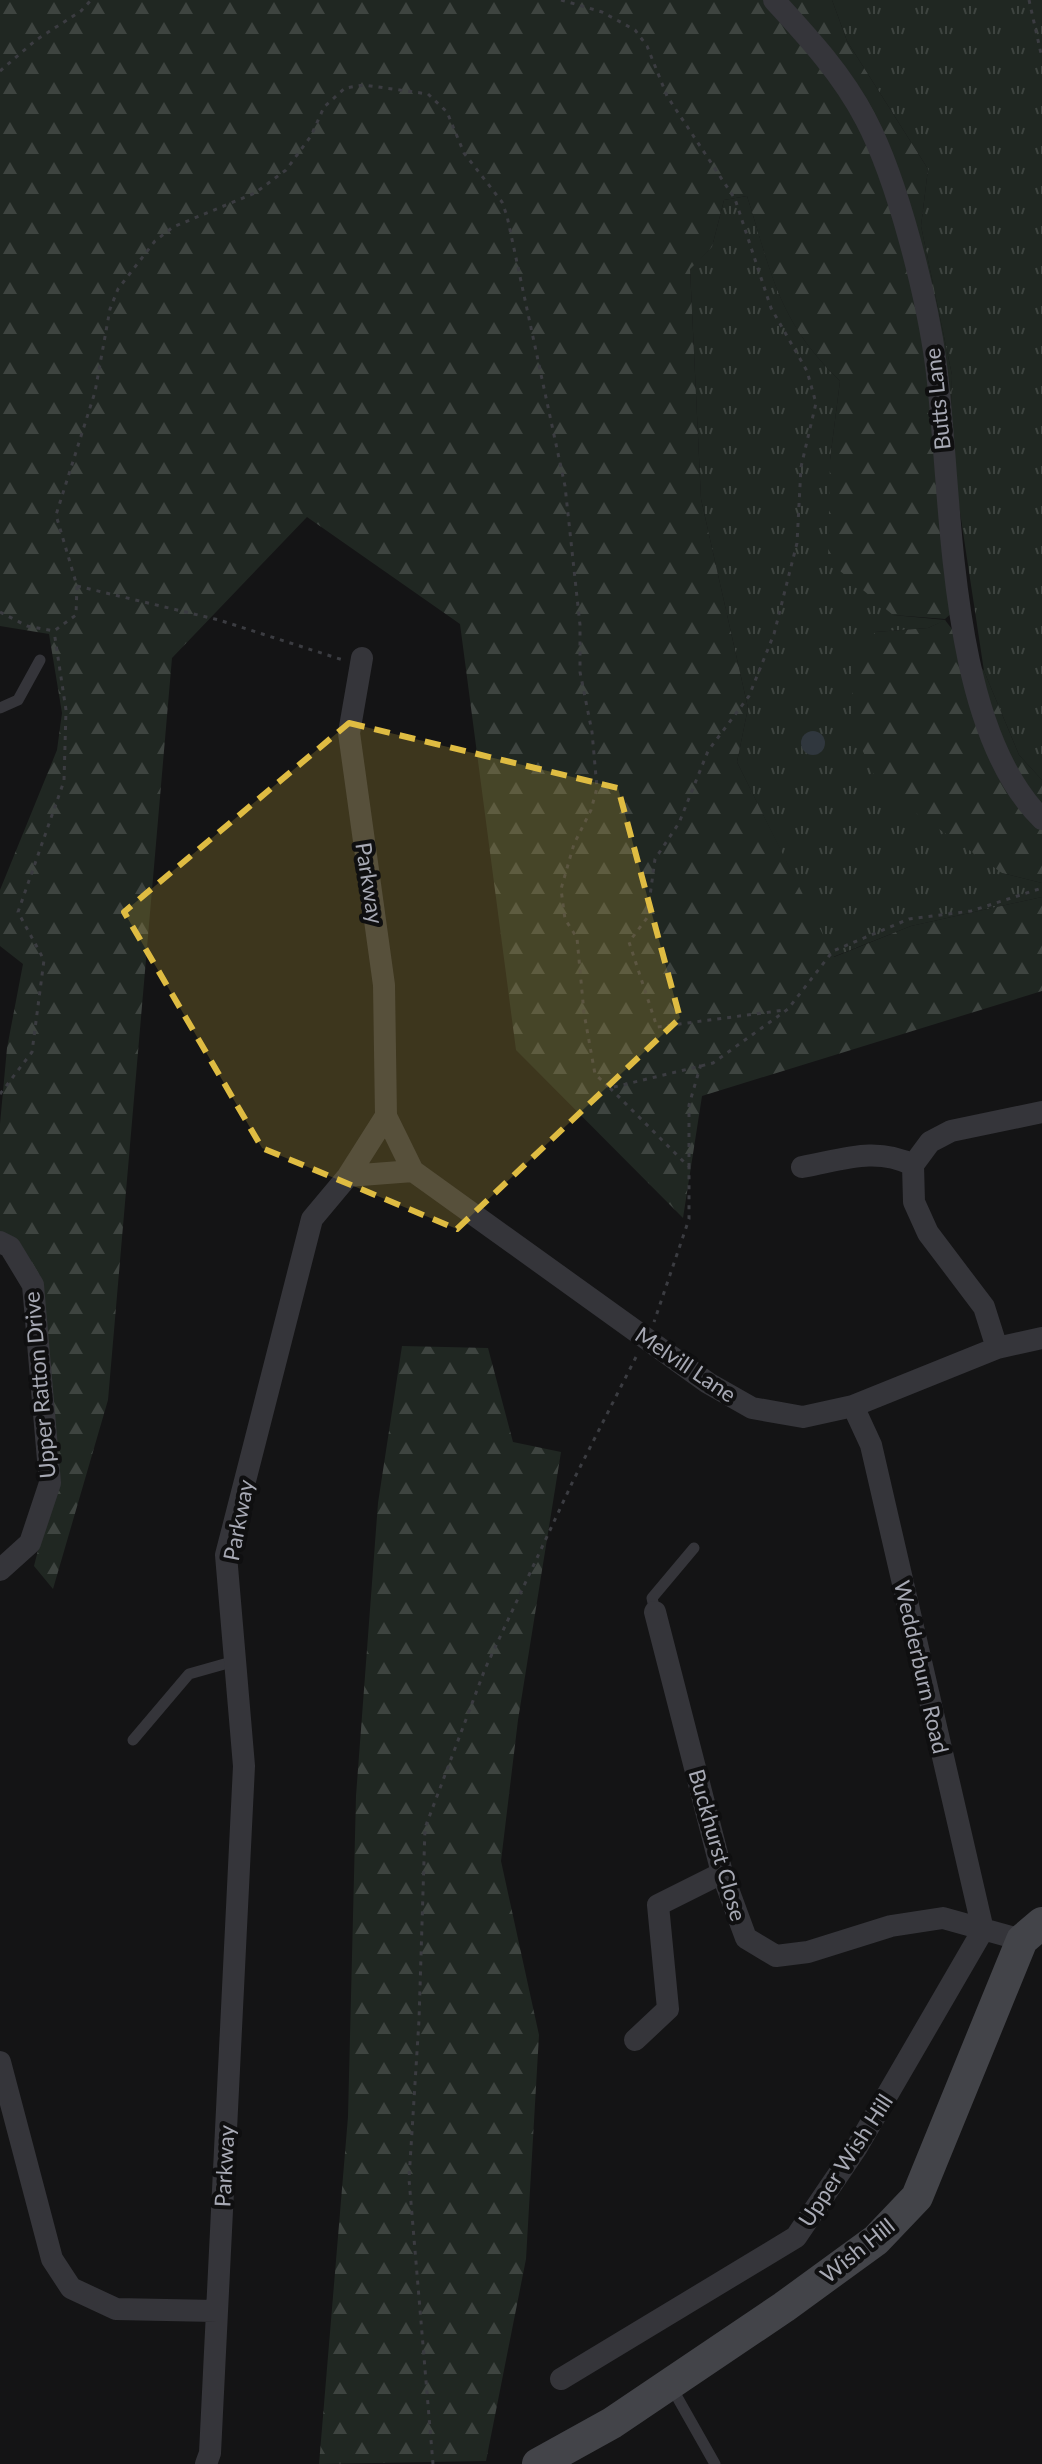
<svg xmlns="http://www.w3.org/2000/svg" width="1042" height="2464" viewBox="0 0 1042 2464" font-family="Lato,sans-serif">
  <style>
    .grass { fill: url(#grass-tufts) }
    .forest { fill: url(#forest-firs) }
    .water { fill: #30373e }
    .lines { fill: none; stroke-linecap: round; stroke-linejoin: round }
    .path { stroke: #3b3c41; stroke-width: 3; stroke-dasharray: 4 6; stroke-linecap: butt }
    .lane { stroke: #35353a; stroke-width: 11 }
    .street { stroke: #35353a; stroke-width: 22 }
    .secondary { stroke: #434449; stroke-width: 32 }
    .marked { fill: #dfbc42; fill-opacity: 0.2; stroke: #dfbc42; stroke-width: 6; stroke-dasharray: 16 10; stroke-linejoin: round }
    .labels { text-anchor: middle; dominant-baseline: central; stroke-width: 8; stroke-linejoin: round; paint-order: stroke }
    .street-label { font-size: 22px; fill: #a7a9b4; stroke: #0f0f10 }
  </style>
  <defs>
    <pattern id="grass-tufts" width="24" height="20" patternUnits="userSpaceOnUse" patternTransform="scale(2)"><rect width="24" height="20" fill="#202722"/><path d="M3 7l-1-3M5 7V3M7 7l1-3M15 17l-1-3M17 17v-4M19 17l1-3" fill="none" stroke="#3e4440"/></pattern>
    <pattern id="forest-firs" width="22" height="20" patternUnits="userSpaceOnUse" patternTransform="scale(2)"><rect width="22" height="20" fill="#202722"/><path d="M5 1l3.5 6h-7zM16 11l3.5 6h-7z" fill="#3e4440"/></pattern>
  </defs>
  <rect width="100%" height="100%" fill="#141415"/>
  <path class="grass" d="M832 0H1042V780L1019 755 984 671 950 446 952 375 921 226 928 169 847 41Z
    M747 196C772 274 778 321 840 381L830 460 893 615 946 620 928 628 875 632 1002 873 1042 883V897L911 926 833 957 737 762 748 708 701 499 690 268 712 247 724 200Z"/>
  <path class="forest" d="M0 0H832L847 41 928 169 921 226 952 375 949 497 954 611 945 619 893 615 828 561 830 460 840 381C778 321 772 275 747 196L724 200 712 247 690 269 701 499 748 708 737 762 834 957 911 926 1042 897V991L702 1096 683 1218 516 1050 460 624 307 517 172 658 108 1400 53 1589 34 1566 55 1483 24 1267 0 1243V1124L7 1048 23 964 0 946V890L57 750 62 713 49 634 0 626Z
    M945 620 984 671 1019 755 1042 780V883L1002 873 880 788 853 730 852 671 875 632 928 628Z
    M402 1346 488 1348 513 1442 561 1452 518 1720 501 1861 539 2035 526 2259 486 2461 319 2464 348 2117 356 1796 378 1503Z"/>
  <path class="water" d="M801 743a12 12 0 1 1 24 0a12 12 0 1 1-24 0Z"/>
  <g class="lines">
    <path class="path" d="M561 0 602 12 635 30 647 46 667 96 735 199 771 308 807 371 816 403 801 467 797 543 774 634 749 696 708 751 679 823 655 859 647 918 629 942 657 1027 785 1010
      M1029 0 1042 58
      M0 71 36 40 81 11 91 0
      M77 586 219 620 343 660
      M0 612 27 626 54 631 76 615 77 586 56 515 95 392 110 309 118 289 155 241 173 227 255 193 286 170 311 136 324 107 345 88 364 85 428 94 447 112 464 153 502 202 507 216 565 486 580 625V672L592 732 597 788 591 810 574 844 561 889 565 919 577 938 584 1013 595 1074 610 1088 713 1063 788 1009 833 951 909 919 971 911 1042 888
      M610 1088 689 1167V1219L654 1322
      M0 1094 32 1052 44 960 18 912 64 781 66 710 54 631
      M689 1167V1105L701 1064
      M433 2464 409 2179 419 2020 425 1828 485 1669 573 1481 636 1357"/>
    <path class="lane" d="M0 708 18 700 40 660
      M655 1612 652 1598 694 1548
      M133 1740 189 1674 235 1661
      M672 2388 715 2464"/>
    <path class="street" d="M774 0C808 37 843 75 866 120 898 181 927 297 936 365 953 494 945 723 1042 819
      M386 1116 413 1171 708 1383 752 1408 803 1417 853 1406 997 1348 1042 1338
      M802 1167C842 1160 875 1146 913 1165
      M348 1176 413 1171
      M0 1242 10 1247 33 1285 50 1483 30 1543 0 1570
      M997 1348 984 1307 928 1233 914 1202 913 1165 930 1142 951 1131 1042 1112
      M655 1612 722 1873 746 1938 776 1956 808 1952 891 1926 943 1918 1022 1940
      M635 2040 668 2009 658 1905 722 1873
      M0 2062 52 2259 71 2288 116 2309 216 2311
      M561 2379 796 2237 857 2147 983 1930 871 1445 853 1406
      M206 2464 210 2453 244 1766 226 1555 312 1219 348 1176 386 1116 384 985 349 733 362 658"/>
    <path class="secondary" d="M538 2464 612 2423 784 2307 876 2240 917 2197 1022 1940 1042 1923"/>
  </g>
  <path class="marked" d="M349 723 618 788 680 1018 457 1229 262 1148 124 912Z"/>
  <g class="labels">
    <g class="street-label">
      <text transform="translate(937 399) rotate(-96)">Butts Lane</text>
      <text transform="translate(370 883) rotate(81)">Parkway</text>
      <text transform="translate(686 1364) rotate(34)">Melvill Lane</text>
      <text transform="translate(39 1385) rotate(-95)">Upper Ratton Drive</text>
      <text transform="translate(238 1520) rotate(-79)">Parkway</text>
      <text transform="translate(922 1667) rotate(77)">Wedderburn Road</text>
      <text transform="translate(718 1845) rotate(74)">Buckhurst Close</text>
      <text transform="translate(845 2160) rotate(-57)">Upper Wish Hill</text>
      <text transform="translate(224 2166) rotate(-87)">Parkway</text>
      <text transform="translate(857 2250) rotate(-39)">Wish Hill</text>
    </g>
  </g>
</svg>
